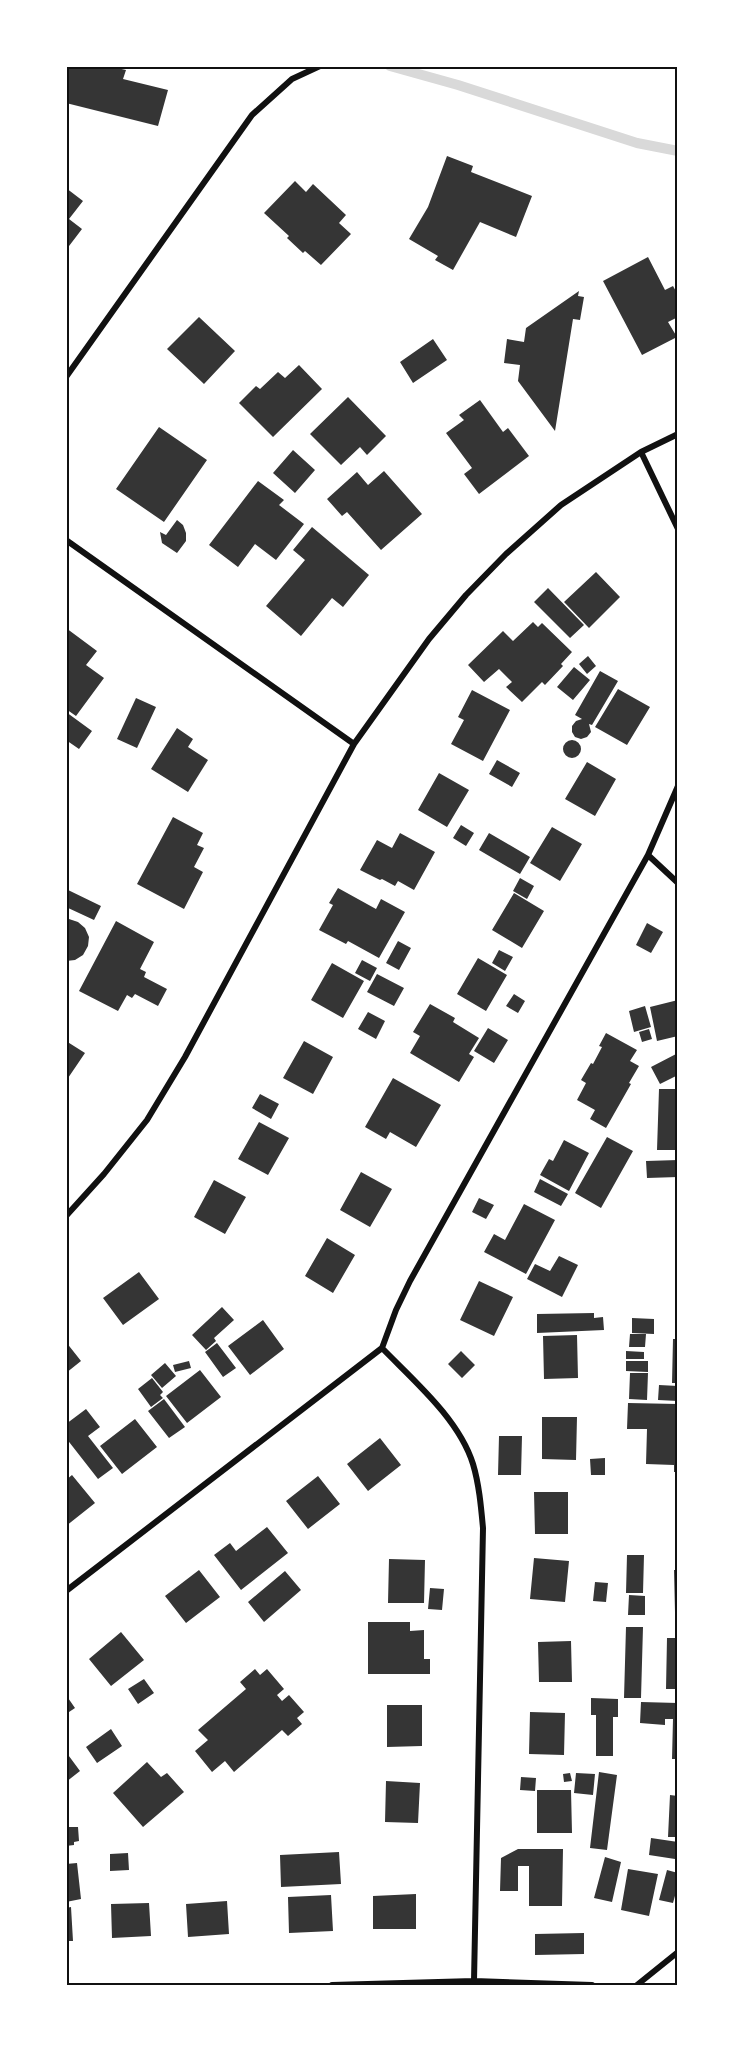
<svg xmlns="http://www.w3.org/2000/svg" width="744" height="2051" viewBox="0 0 744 2051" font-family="'Open Sans',sans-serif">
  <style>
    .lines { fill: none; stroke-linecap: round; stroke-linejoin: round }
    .stream { stroke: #d9d9d9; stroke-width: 10 }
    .building { fill: #353535 }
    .minor { stroke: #111; stroke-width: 6 }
    .neatline { fill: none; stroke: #111; stroke-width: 2 }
  </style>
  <rect width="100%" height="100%" fill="#fff"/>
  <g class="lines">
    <path class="stream" d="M390 66 458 85 637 143 678 151"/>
  </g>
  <path class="building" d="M66 66H108L126 70 123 79 168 90 158 126 66 103Z
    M447 156 473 166 471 172 532 196 516 237 480 222 453 270 435 260 438 256 409 239 428 207Z
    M295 181 306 192 313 184 346 215 339 223 351 234 321 265 305 251 303 253 287 238 289 236 264 213Z
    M66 188 83 201 69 219 82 229 66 250Z
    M648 257 665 290 673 286 678 295V317L668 322 677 337 642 355 603 281Z
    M579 291 578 296 584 297 580 320 573 319 555 431 518 381 520 365 504 363 507 339 524 342 526 328Z
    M199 317 235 351 204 384 167 349Z
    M433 339 447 360 413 383 400 362Z
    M299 365 322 389 273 437 239 403 256 386 260 389 278 372 285 378Z
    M348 397 386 436 367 455 360 447 341 465 310 434Z
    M480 400 503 432 508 428 529 456 479 494 464 474 472 468 446 433 464 420 459 415Z
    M159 427 207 460 164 522 116 489Z
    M293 450 315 470 295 493 273 473Z
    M384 471 422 514 381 550 347 512 342 516 327 499 357 472 368 485Z
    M258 481 284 500 279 505 304 524 276 560 255 544 238 567 209 545Z
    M177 520 183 525 186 533V541L177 553 162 543 160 532 166 535Z
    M312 527 369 575 343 607 332 598 301 636 266 606 305 560 293 550Z
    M596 572 620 597 589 628 564 602Z
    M548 588 584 625 570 638 534 602Z
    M533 622 538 627 542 623 572 652 561 664 563 666 545 685 542 682 522 702 506 687 512 682 499 669 484 682 468 665 503 631 513 641Z
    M66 628 97 651 86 665 104 678 76 716 66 709Z
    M588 656 596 666 587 674 579 664Z
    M574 667 590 680 573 700 557 687Z
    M600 671 618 681 592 725 589 724 591 732 587 737 581 739 575 737 572 732V726L576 721 582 719 575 715Z
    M618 689 650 707 627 745 595 727Z
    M472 690 510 710 483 761 451 744 464 720 458 717Z
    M136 698 156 707 137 748 117 739Z
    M66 712 92 731 79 749 66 740Z
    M177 728 193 739 188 747 208 760 188 792 151 769Z
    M563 749a9 9 0 1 1 18 0a9 9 0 1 1-18 0Z
    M497 760 520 773 512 787 489 774Z
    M587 762 616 779 595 816 565 799Z
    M439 773 469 790 447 827 418 810Z
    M173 817 203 833 197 845 204 848 194 867 203 872 184 909 137 884Z
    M461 825 474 833 466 846 453 838Z
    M552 827 582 844 560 881 530 863Z
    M400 833 435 852 414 890 398 881 395 886 382 879 380 880 360 870 377 840 392 848Z
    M489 833 530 857 520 874 479 850Z
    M520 878 534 886 527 899 513 891Z
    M338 888 376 909 381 899 405 912 379 958 348 941 346 944 319 930 333 905 329 903Z
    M66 889 101 906 94 920 66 907Z
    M514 893 544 911 522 948 492 930Z
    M69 919 78 922 85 928 89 937 88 946 83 955 75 960 66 961V920Z
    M116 921 154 942 140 969 146 972 144 977 167 989 158 1006 135 994 132 998 127 995 118 1011 79 991Z
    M647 923 663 932 651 953 636 945Z
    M398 941 411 948 399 970 386 963Z
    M499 950 513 957 505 971 492 963Z
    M478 958 507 975 486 1011 457 994Z
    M362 960 377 968 370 981 355 973Z
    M332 963 364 981 343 1018 311 1000Z
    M377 974 404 988 394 1006 367 992Z
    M514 994 525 1001 518 1013 506 1006Z
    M678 1000V1036L657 1041 650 1007Z
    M430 1004 455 1018 453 1022 479 1038 469 1054 474 1057 459 1082 410 1053 420 1036 413 1032Z
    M645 1006 651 1027 634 1032 629 1011Z
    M368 1012 385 1021 376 1039 358 1029Z
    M488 1028 508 1040 494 1063 474 1051Z
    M649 1029 652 1039 642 1042 639 1032Z
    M606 1033 637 1050 630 1061 639 1066 629 1083 631 1084 606 1128 590 1119 595 1110 577 1100 586 1083 581 1080 591 1063 593 1064 602 1047 599 1046Z
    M66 1041 85 1053 66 1081Z
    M304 1041 333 1057 313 1094 283 1078Z
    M678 1053V1075L660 1084 651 1067Z
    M393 1078 441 1105 416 1147 390 1132 386 1139 365 1127Z
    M659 1089H678V1150H657Z
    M260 1094 279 1104 271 1119 252 1108Z
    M259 1122 289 1138 268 1175 238 1159Z
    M607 1137 633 1151 601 1208 575 1193Z
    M564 1140 589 1153 569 1191 540 1175 549 1159 553 1161Z
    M678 1160V1177L647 1178 646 1161Z
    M361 1172 392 1189 370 1227 340 1210Z
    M540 1179 568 1194 561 1206 534 1192Z
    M214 1180 246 1197 225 1234 194 1217Z
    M479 1198 494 1205 486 1219 472 1212Z
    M524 1204 555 1220 526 1274 484 1252 494 1234 505 1240Z
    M327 1238 355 1255 333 1293 305 1276Z
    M559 1256 578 1265 562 1297 527 1279 535 1264 550 1271Z
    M139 1272 159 1299 123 1325 103 1298Z
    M479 1281 513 1297 494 1336 460 1320Z
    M222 1307 234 1320 214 1338 216 1341 206 1350 192 1335Z
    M594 1313V1318L603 1317 604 1330 537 1333V1314Z
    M632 1318 654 1319V1334L632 1333Z
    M263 1320 284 1349 250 1375 228 1346Z
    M630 1334H646L645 1347H629Z
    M577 1335 578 1378 544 1379 543 1336Z
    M673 1339H678V1383H672Z
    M66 1342 81 1361 66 1373Z
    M217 1343 236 1368 223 1377 205 1352Z
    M461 1351 475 1365 462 1378 448 1364Z
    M626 1351 644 1352V1359H626Z
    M189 1361 191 1368 175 1372 173 1365Z
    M626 1361H648V1372L626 1371Z
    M165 1363 176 1376 162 1388 151 1375Z
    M200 1370 221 1397 187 1423 166 1396Z
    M630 1373H648L647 1400 629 1399Z
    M152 1378 163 1392 160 1395 163 1398 151 1407 138 1389Z
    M659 1385 678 1386V1401L658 1400Z
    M164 1399 185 1427 169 1438 148 1411Z
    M628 1403 678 1404V1472H674V1465L646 1464 647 1429H627Z
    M86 1409 100 1427 88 1436 113 1468 98 1479 66 1438V1424Z
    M542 1417H577L576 1460 542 1459Z
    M135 1419 157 1447 122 1474 100 1446Z
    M499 1436H522L521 1475H498Z
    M380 1438 401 1465 368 1491 347 1464Z
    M605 1458V1475H591L590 1459Z
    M72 1475 95 1503 66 1526V1480Z
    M318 1476 340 1504 308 1529 286 1501Z
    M534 1492H568V1534H535Z
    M267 1527 288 1553 241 1590 214 1555 230 1543 236 1551Z
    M627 1555H644L643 1593H626Z
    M534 1558 569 1561 565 1602 530 1599Z
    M389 1559 425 1560 424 1603H388Z
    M199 1570 220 1597 186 1623 165 1596Z
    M674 1570H678V1612H675Z
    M285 1571 301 1590 264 1622 248 1602Z
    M595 1582 608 1583 606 1602 593 1601Z
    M430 1588 444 1589 442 1610 428 1609Z
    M629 1595 645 1596V1615H628Z
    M368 1622H410V1631L424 1630V1659H430V1674H368Z
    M626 1627H643L641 1698H624Z
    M121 1632 144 1660 111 1686 89 1659Z
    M667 1638H678V1689H666Z
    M571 1641 572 1682H539L538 1642Z
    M255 1669 260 1675 267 1669 284 1689 277 1695 282 1701 289 1695 304 1712 297 1718 302 1724 288 1736 282 1730 234 1772 225 1761 212 1772 195 1751 208 1740 198 1730 246 1689 240 1682Z
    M144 1679 154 1693 138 1704 128 1689Z
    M66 1695 75 1708 66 1714Z
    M591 1698 618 1699V1717H613V1756H596V1715H591Z
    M641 1702 678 1703V1759H672L673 1719H665V1725L640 1723Z
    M387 1705H422V1746L387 1747Z
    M530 1712 565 1713 564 1755 529 1754Z
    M111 1729 122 1746 97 1763 86 1747Z
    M66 1752 80 1771 66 1782Z
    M147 1762 161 1777 167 1773 184 1792 143 1827 113 1793Z
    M599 1772 617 1775 607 1850 590 1848Z
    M570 1773 572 1781 564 1782 563 1774Z
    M576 1773 595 1774 593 1795 574 1793Z
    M521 1777 536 1778 535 1791 520 1790Z
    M386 1781 420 1783 418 1823 385 1822Z
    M537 1790H571L572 1833H537Z
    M670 1795 678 1796V1837H668Z
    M66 1827H78L79 1841 74 1842V1845L66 1846Z
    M651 1838 678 1842 675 1859 649 1855Z
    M518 1849H563L562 1906H529V1866H518V1891H500L501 1858Z
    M339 1852 341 1884 281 1887 280 1855Z
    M128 1853 129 1870 110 1871V1854Z
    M605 1857 621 1862 612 1902 594 1898Z
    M77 1863 81 1899 66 1902V1864Z
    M628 1869 658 1874 649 1916 621 1910Z
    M667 1870 678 1873V1885L673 1903 659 1900Z
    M416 1894V1929H373V1896Z
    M331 1895 333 1931 289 1933 288 1897Z
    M227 1901 229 1934 188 1937 186 1904Z
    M149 1903 151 1936 112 1938 111 1904Z
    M71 1907 73 1941H66V1908Z
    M584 1933V1954L535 1955V1934Z"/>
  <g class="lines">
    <path class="minor" d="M66 377 252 115 292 79 320 66
      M641 452 678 529
      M66 540 354 744
      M648 855 678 883
      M66 1216 104 1174 147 1120 185 1057 354 744 429 639 466 595 506 554 561 505 641 452 678 434
      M382 1348C414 1381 459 1419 473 1464 479 1484 481 1506 483 1528L474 1981
      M66 1591 382 1348 396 1310 410 1281 648 855 678 786
      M332 1985 474 1981 592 1985
      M637 1985 678 1952"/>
  </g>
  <rect width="744" height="2051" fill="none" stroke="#ffffff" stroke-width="135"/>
  <rect x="68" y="68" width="608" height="1916" class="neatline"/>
</svg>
